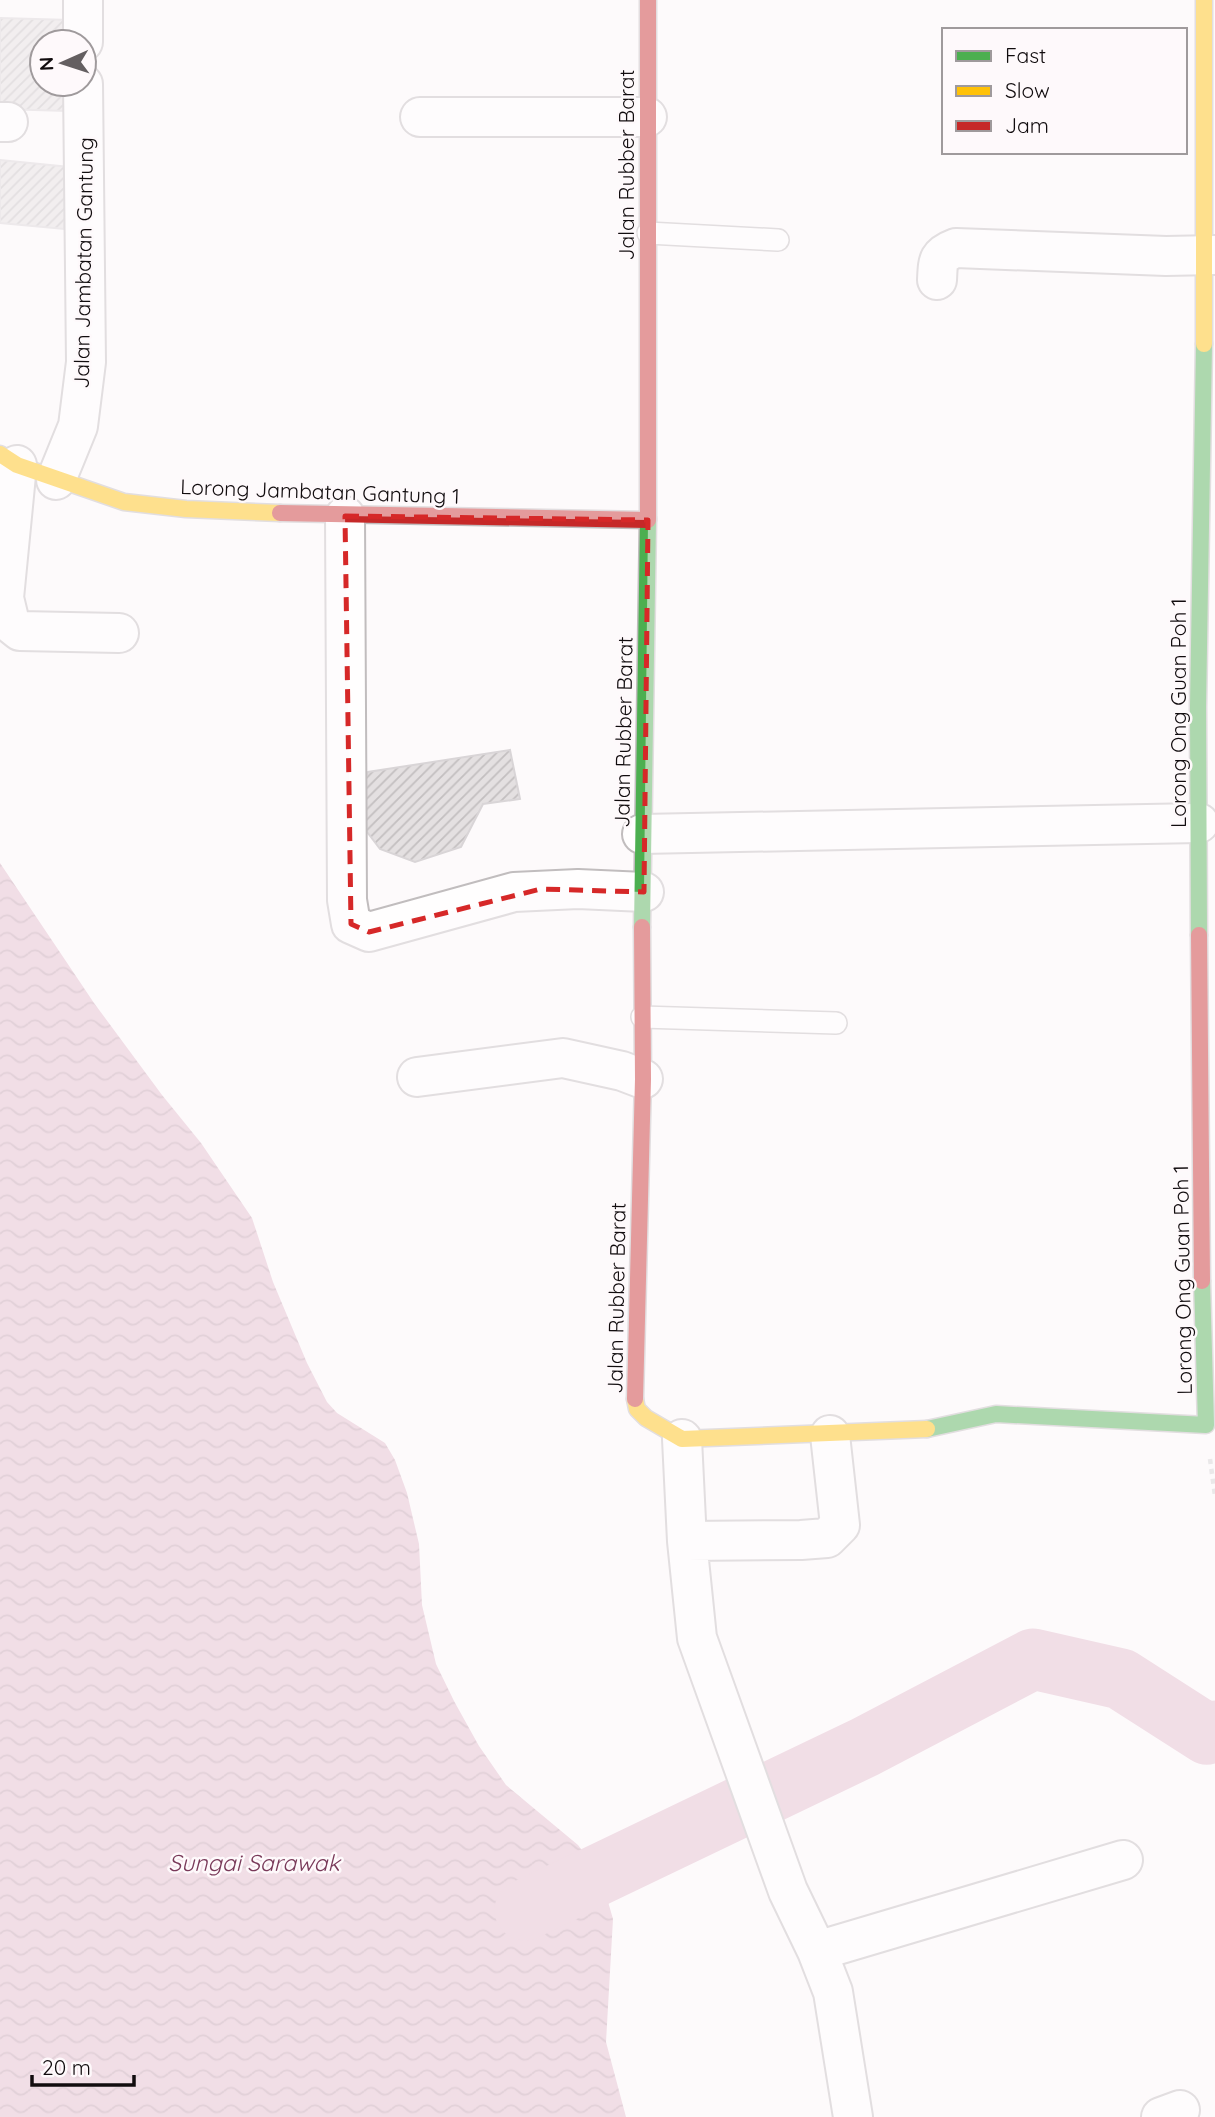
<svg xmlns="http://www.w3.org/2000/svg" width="1215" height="2117" viewBox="0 0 1215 2117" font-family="Quicksand,sans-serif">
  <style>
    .water { fill: url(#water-waves) }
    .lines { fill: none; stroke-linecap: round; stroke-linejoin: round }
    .river { stroke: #e2bccc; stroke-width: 61 }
    .building { fill: url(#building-hatch); stroke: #d9d5d7; stroke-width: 2 }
    .lane-casing { stroke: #c1bdbe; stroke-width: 24 }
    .street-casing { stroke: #c1bdbe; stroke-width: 42 }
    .fast-casing { stroke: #c1bdbe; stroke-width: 19 }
    .slow-casing { stroke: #c1bdbe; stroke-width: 19 }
    .jam-casing { stroke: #c1bdbe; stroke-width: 19 }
    .path { stroke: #d2d2d2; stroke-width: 4.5; stroke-dasharray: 5 5; stroke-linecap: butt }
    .lane { stroke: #fffefe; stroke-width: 21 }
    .street { stroke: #fffefe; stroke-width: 38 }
    .fast { stroke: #4caf50; stroke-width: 16 }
    .slow { stroke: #ffc107; stroke-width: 16 }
    .jam { stroke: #c62828; stroke-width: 16 }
    .marked { fill: none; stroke: #d62828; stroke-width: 5; stroke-dasharray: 14 9; stroke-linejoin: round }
    .labels { text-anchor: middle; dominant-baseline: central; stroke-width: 5; stroke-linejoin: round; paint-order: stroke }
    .street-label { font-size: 21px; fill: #110c0e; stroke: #fef9fb }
    .water-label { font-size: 23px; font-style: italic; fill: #793959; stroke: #fef9fb }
  </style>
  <defs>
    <pattern id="water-waves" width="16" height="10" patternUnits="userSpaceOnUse" patternTransform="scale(1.75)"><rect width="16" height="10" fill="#e2bccc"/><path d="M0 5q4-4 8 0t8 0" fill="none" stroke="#c1a0ae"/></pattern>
    <pattern id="building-hatch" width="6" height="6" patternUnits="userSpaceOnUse" patternTransform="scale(1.75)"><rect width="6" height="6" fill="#e4e0e1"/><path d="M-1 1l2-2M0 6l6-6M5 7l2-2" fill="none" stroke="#c3bfc0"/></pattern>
  </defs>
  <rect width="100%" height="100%" fill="#fdfafb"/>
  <path class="water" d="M0 863 94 1003 162 1095 201 1143 252 1218 273 1282 307 1363 327 1402 337 1413 385 1443 395 1460 407 1493 419 1544 422 1605 436 1664 454 1701 479 1746 506 1785 578 1845 600 1874 613 1919 606 2042 626 2117H0Z"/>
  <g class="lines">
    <path class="river" d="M525 1910 865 1747 1033 1659 1121 1679 1207 1734 1215 1731"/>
  </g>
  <path class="building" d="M0 18 70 20 69 42H42V84H67V111L0 109Z
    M0 160 69 167 64 229 0 223Z
    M510 750 520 799 483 804 461 847 415 862 380 849 352 812 368 772Z"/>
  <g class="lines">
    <g class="lane-casing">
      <path id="lane" d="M648 233 778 240
        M642 1017 836 1023"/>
    </g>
    <g class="street-casing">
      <path id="street" d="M83 0V42
        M420 117H647
        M0 122H8
        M937 280C938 261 937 255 956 248L1166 256 1215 255
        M17 465 4 598 10 623 20 631 119 633
        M56 480 78 426 86 362 83 84
        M345 516 347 900 351 924 369 932 514 892 578 889 644 892
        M642 834 1199 823
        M417 1077 563 1058 622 1071 643 1079
        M682 1439 687 1541 697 1638 788 1891 817 1951 833 1992 853 2117
        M687 1541 801 1540 827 1538 840 1525 830 1435
        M817 1951 1123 1860
        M1161 2117 1180 2110"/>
    </g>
    <g class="fast-casing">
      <path id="fast" d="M642 927 648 519
        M1199 935 1198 707 1204 344
        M927 1429 996 1414 1206 1425 1202 1281"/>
    </g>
    <g class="slow-casing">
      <path id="slow" d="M1204 344V0
        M0 454 17 465 124 502 186 509 280 513
        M635 1399 637 1409 646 1418 682 1439 927 1429"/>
    </g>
    <g class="jam-casing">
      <path id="jam" d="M648 0V519
        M280 513 648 520
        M1199 935 1202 1281
        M635 1399 643 1079 642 927"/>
    </g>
    <path class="path" d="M1210 1459 1215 1496"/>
    <use href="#lane" class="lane"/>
    <use href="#street" class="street"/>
    <use href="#fast" class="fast"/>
    <use href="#slow" class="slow"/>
    <use href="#jam" class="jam"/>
  </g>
  <path d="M0 0H1215V2117H0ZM345 516 648 520 644 892 541 889 369 932 351 924Z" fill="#fdfafb" fill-opacity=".55" fill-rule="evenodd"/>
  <path class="marked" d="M345 516 648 520 644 892 541 889 369 932 351 924Z"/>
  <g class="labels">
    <g class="street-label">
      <text transform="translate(626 165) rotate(-90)">Jalan Rubber Barat</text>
      <text transform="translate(83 263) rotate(-89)">Jalan Jambatan Gantung</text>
      <text transform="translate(320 491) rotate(2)">Lorong Jambatan Gantung 1</text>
      <text transform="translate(1178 713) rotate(-90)">Lorong Ong Guan Poh 1</text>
      <text transform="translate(623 732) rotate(-89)">Jalan Rubber Barat</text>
      <text transform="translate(1182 1280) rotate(-91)">Lorong Ong Guan Poh 1</text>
      <text transform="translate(616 1298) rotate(-89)">Jalan Rubber Barat</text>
    </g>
    <g class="water-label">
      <text x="254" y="1862">Sungai Sarawak</text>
    </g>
  </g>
  <rect x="942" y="28" width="245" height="126" fill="#fef9fb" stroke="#9f9a9c" stroke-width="2"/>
  <rect x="956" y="51" width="35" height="10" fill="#4caf50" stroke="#9f9a9c" stroke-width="2"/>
  <text x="1005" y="63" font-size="21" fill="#110c0e">Fast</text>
  <rect x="956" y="86" width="35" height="10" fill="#ffc107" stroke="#9f9a9c" stroke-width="2"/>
  <text x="1005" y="98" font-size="21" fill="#110c0e">Slow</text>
  <rect x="956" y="121" width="35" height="10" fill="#c62828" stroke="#9f9a9c" stroke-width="2"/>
  <text x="1005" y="133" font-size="21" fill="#110c0e">Jam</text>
  <g transform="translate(63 63) rotate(267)"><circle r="33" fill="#fef9fb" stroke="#9f9a9c" stroke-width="2"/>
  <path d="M0-5L12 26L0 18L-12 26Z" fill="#645f61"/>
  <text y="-10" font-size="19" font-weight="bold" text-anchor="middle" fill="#110c0e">N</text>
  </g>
  <path d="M32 2075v10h102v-10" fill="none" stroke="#110c0e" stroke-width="3.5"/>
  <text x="42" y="2075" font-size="21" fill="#110c0e" stroke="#fef9fb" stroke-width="5" paint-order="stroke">20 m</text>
</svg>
